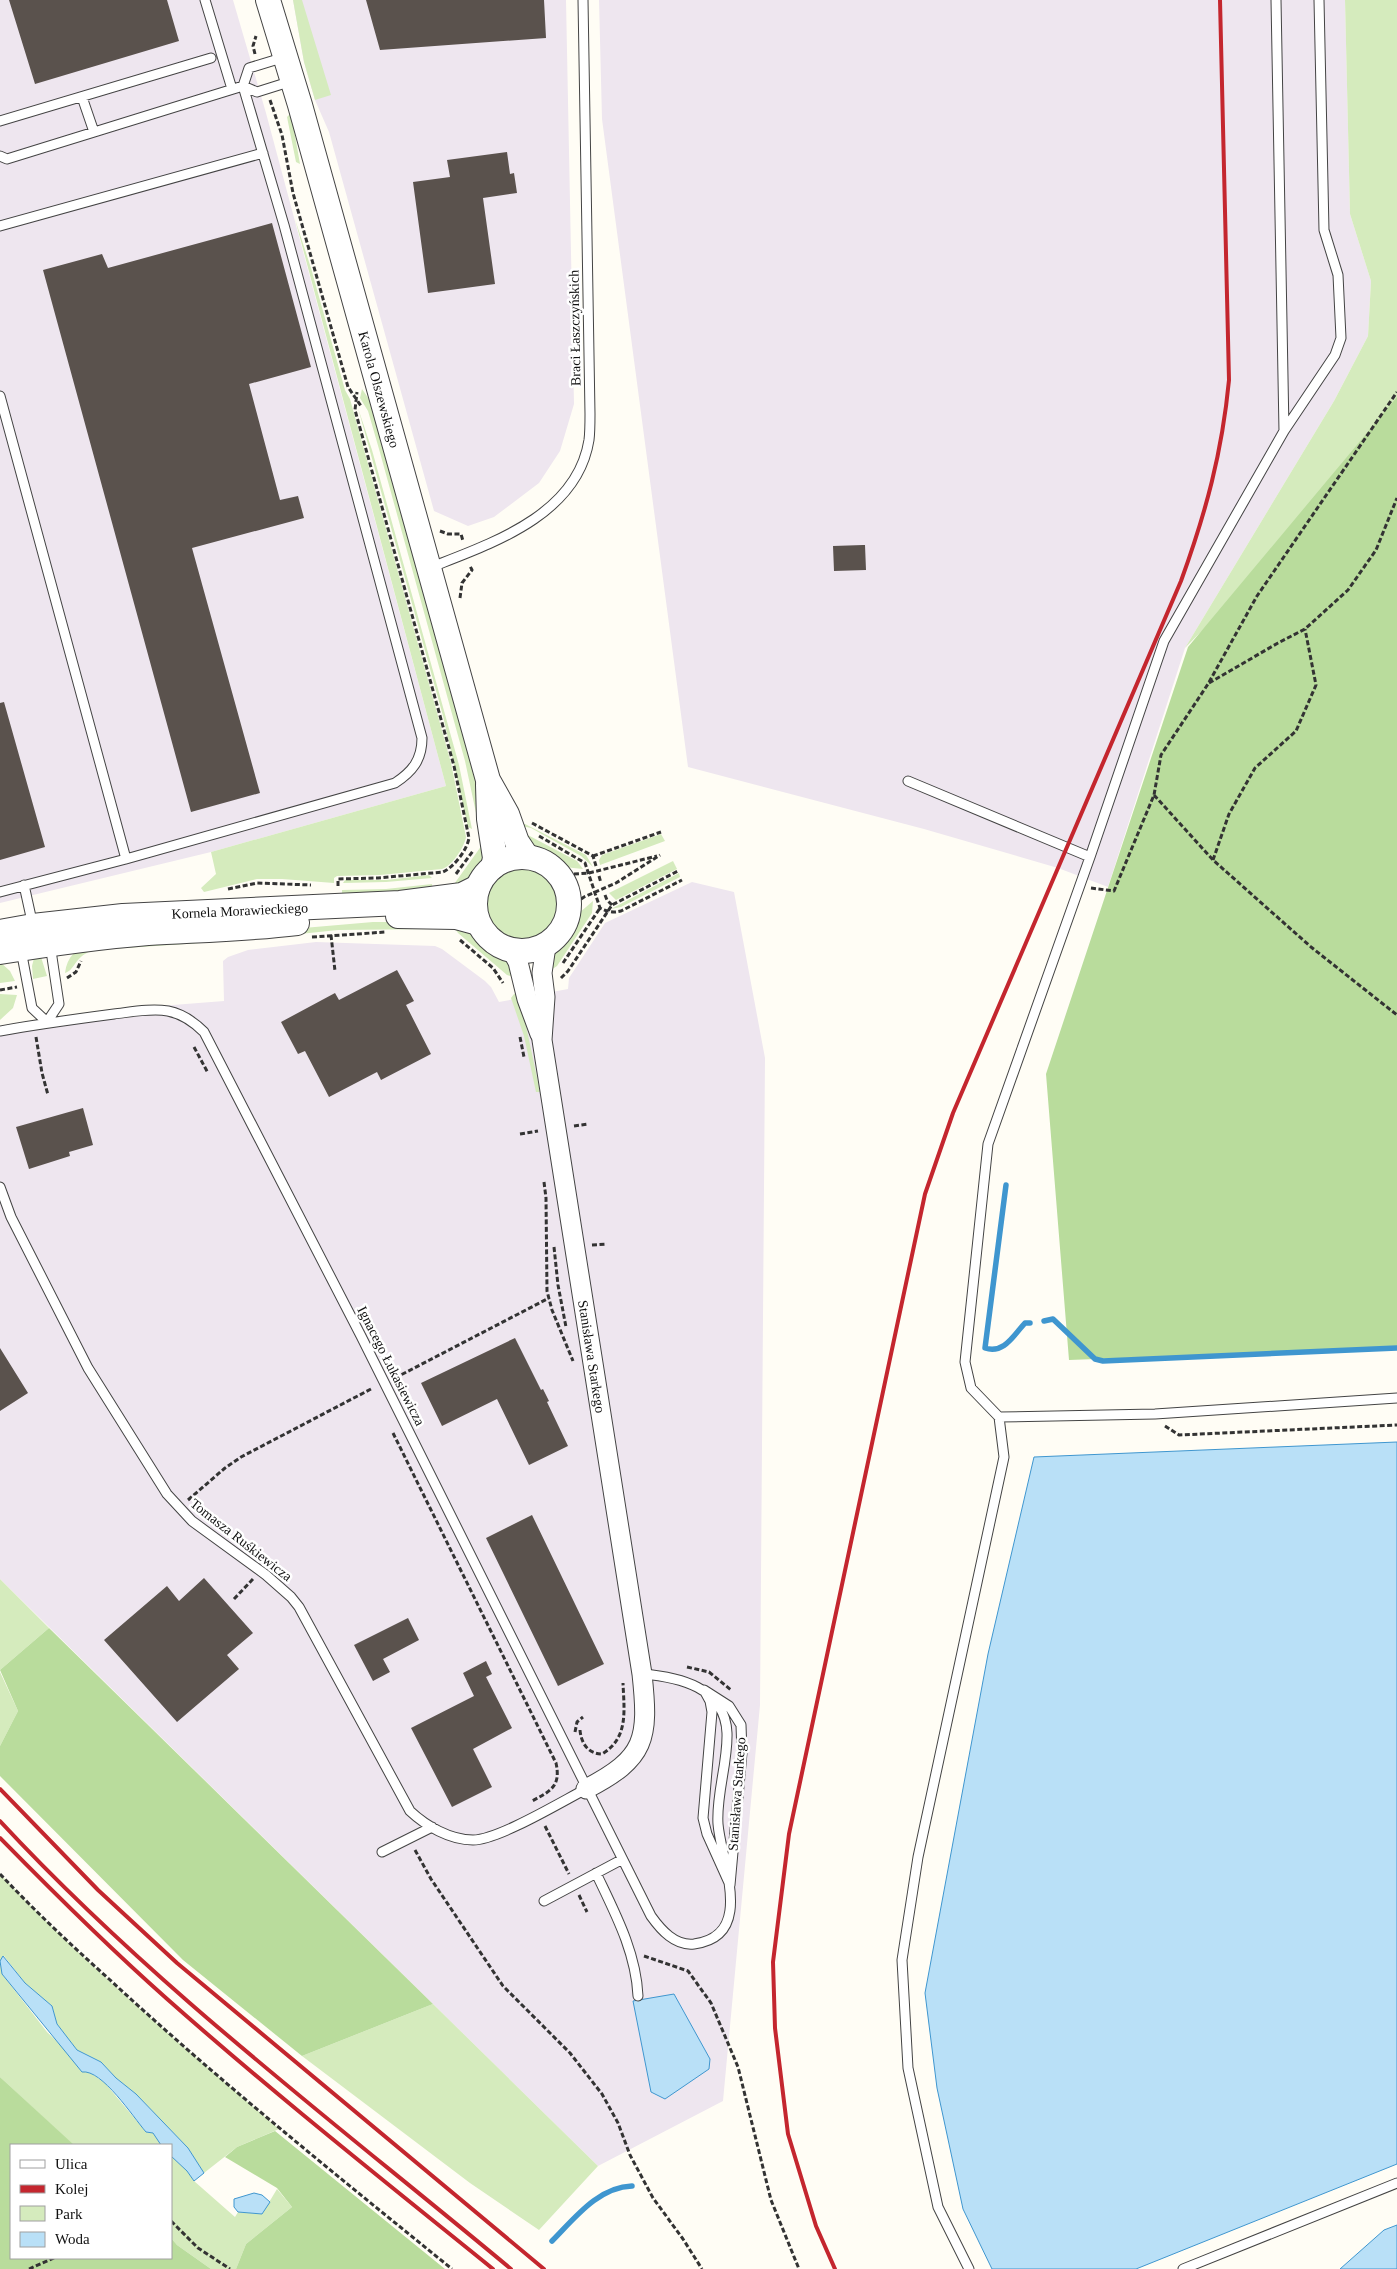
<svg xmlns="http://www.w3.org/2000/svg" width="1397" height="2269" viewBox="0 0 1397 2269" font-family="'Times New Roman',serif">
  <style>
    .industrial { fill: #eee6ef }
    .green { fill: #d5ebbd }
    .forest { fill: #b9dc9c }
    .water { fill: #b9e0f7; stroke: #3f96cf }
    .lines { fill: none; stroke-linecap: round; stroke-linejoin: round }
    .stream { stroke: #3f96cf; stroke-width: 5.5 }
    .building { fill: #5a524d }
    .service-casing { stroke: #444; stroke-width: 11 }
    .minor-casing { stroke: #444; stroke-width: 21 }
    .tertiary-casing { stroke: #444; stroke-width: 26 }
    .path { stroke: #333; stroke-width: 3; stroke-dasharray: 5 2.5; stroke-linecap: butt }
    .service { stroke: #fff; stroke-width: 9 }
    .minor { stroke: #fff; stroke-width: 19 }
    .tertiary { stroke: #fff; stroke-width: 24 }
    .rail { stroke: #c4262e; stroke-width: 4 }
    .labels { text-anchor: middle; dominant-baseline: central; stroke-width: 5; stroke-linejoin: round; paint-order: stroke }
    .street-label { font-size: 14px; fill: #111; stroke: #fff }
  </style>
  <rect width="100%" height="100%" fill="#fffdf5"/>
  <path class="industrial" d="M0 0H233L266 113 446 786 211 852 0 903Z
    M293 0H566L574 404 560 451 539 483 494 517 468 526 434 511 329 132 315 100 304 62Z
    M599 0H1345L1350 214 1371 281 1368 336 1334 401 1185 648 1108 887 1058 868 924 829 688 767 602 119Z
    M692 882 734 892 765 1058 760 1705 723 2101 598 2166 0 1579V1028L109 1010 224 1001 223 961 228 957 248 950 316 942 435 946 442 949 485 981 491 987 499 1002 568 989 569 978 605 923Z"/>
  <path class="green" d="M293 0H302L331 95 315 100 304 62Z
    M1345 0H1397V431L1185 648 1334 401 1368 336 1371 281 1350 214Z
    M291 113 300 164 296 162 287 117Z
    M295 219 311 268 345 390 350 399 451 763 466 837C464 848 452 866 442 869L380 875 337 876 334 878V883L282 879H257L204 892 201 888 216 874 211 852 446 786Z
    M362 389 371 402 471 757 485 825 479 827 465 761 379 449 368 411 360 398Z
    M358 408 372 450 459 765 472 829 468 827 443 716Z
    M525 824 586 855 593 867 581 856 531 828 517 825Z
    M524 833 577 861 583 869 564 867 537 852Z
    M661 834 665 841 600 865 599 860 602 855Z
    M482 845C485 877 479 876 452 887Z
    M673 861 677 869 616 900 609 893Z
    M484 905a38 38 0 1 1 76 0a38 38 0 1 1-76 0Z
    M679 873 680 877 621 907 611 909Z
    M429 875 432 878 386 882 343 883 345 880H386Z
    M432 884 433 893 342 899V890L386 889Z
    M593 901 592 913 557 966 551 970 552 955 567 936 579 913Z
    M373 922H436L437 927 434 929 338 930 231 941 95 950C74 955 76 970 65 973 67 957 76 948 91 943L222 935Z
    M454 927 472 931 490 949 507 961 513 977 507 975 458 933Z
    M41 957 47 976 33 979 32 966 34 958Z
    M0 962 10 971 15 981 0 983Z
    M519 993 538 1082 540 1092H536L524 1036 511 998 514 994Z
    M0 994 17 995 13 1008 0 1020Z
    M0 1579 49 1628 0 1670Z
    M0 1672 18 1711 0 1746Z
    M0 1874C86 1966 184 2047 279 2129L237 2147 204 2173 188 2148 136 2094 116 2078 101 2062 77 2050 57 2024 52 2006 25 1983 4 1956 2 1974 47 2032 88 2071 105 2083 146 2132 153 2133 161 2145H73L0 2077Z
    M433 2004 598 2166 539 2230 470 2183 302 2056Z
    M171 2156 187 2171 194 2181 235 2217 238 2212 262 2214 277 2189 292 2207 246 2244 236 2269H211L177 2245 171 2238Z"/>
  <path class="forest" d="M1397 397V1348L1069 1360 1046 1074 1188 647Z
    M49 1628 433 2004 302 2056 183 1960 0 1776V1746L18 1711 0 1670Z
    M0 2077 74 2145H11V2258H171V2238L177 2245 211 2269H0Z
    M275 2131 445 2269H236L246 2244 292 2207 277 2188 225 2157 237 2147Z"/>
  <path class="water" d="M1397 1442V2164L1136 2269H992L963 2209 937 2088 925 1993 988 1654 1034 1457Z
    M3 1956 25 1983 52 2006 57 2024 77 2050 101 2062 116 2078 136 2094 188 2148 204 2173 194 2181 187 2171 171 2156V2145H161L153 2133 146 2132C133 2117 102 2069 82 2072L2 1974 0 1961Z
    M674 1994 710 2059 709 2069 665 2099 651 2092 633 2001Z
    M254 2193 262 2195 270 2202 262 2214 238 2212 234 2207V2199Z
    M1397 2225V2269H1340L1384 2230Z"/>
  <g class="lines">
    <path class="stream" d="M1006 1185 985 1348C1004 1354 1013 1336 1025 1323H1030
      M1044 1321 1053 1319 1095 1359 1103 1361 1397 1348
      M552 2241C574 2219 598 2187 632 2186"/>
  </g>
  <path class="building" d="M9 0H167L179 41 35 84Z
    M366 0H544L546 38 380 50Z
    M507 152 510 174 514 173 517 193 483 198 495 284 428 293 413 182 450 177 447 160Z
    M272 223 311 367 249 384 280 500 298 496 304 518 192 548 260 793 191 812 43 270 102 254 108 268Z
    M863 545H865L866 570 834 571 833 546Z
    M4 702 45 847 0 860V703Z
    M397 970 414 1001 406 1005 431 1054 381 1080 377 1072 329 1097 305 1051 298 1054 281 1022 335 993 339 1000Z
    M83 1108 93 1145 69 1152 70 1156 29 1169 16 1127Z
    M515 1338 541 1390 543 1389 549 1401 547 1402 568 1446 529 1465 497 1399 442 1426 421 1383Z
    M0 1348 28 1393 0 1411Z
    M532 1515 604 1664 558 1686 486 1538Z
    M204 1578 253 1633 227 1655 239 1669 177 1722 104 1640 167 1586 179 1601Z
    M408 1618 419 1640 383 1659 390 1672 373 1681 354 1645Z
    M486 1661 492 1674 486 1677 512 1728 473 1749 492 1787 452 1807 411 1728 474 1696 463 1673Z"/>
  <g class="lines">
    <g class="service-casing">
      <path id="service" d="M205 0 232 89
        M82 97 94 132
        M0 121 211 58
        M0 156 7 159 243 86 257 92 292 81
        M0 226 263 153
        M0 396 126 859 395 783C412 772 422 760 422 738L284 225 243 86 249 68 285 57
        M1284 431 1335 355 1341 338 1338 275 1324 230 1319 0
        M429 568C490 544 577 516 589 440 590 432 590 422 590 414L583 0
        M908 781 1090 857 1164 641 1284 431 1276 0
        M1090 857 988 1144 965 1362 971 1388 999 1417 1155 1414 1397 1398
        M24 885 33 926
        M0 892 126 859
        M21 950 32 1008 47 1022
        M47 1022 59 1004 50 944
        M0 1031C38 1024 76 1019 114 1014 131 1012 151 1008 168 1011 183 1014 194 1022 204 1032L361 1336 651 1916C661 1930 675 1946 694 1944 756 1936 721 1862 718 1824 716 1794 728 1763 727 1733 725 1687 679 1677 642 1674
        M0 1187 11 1217 88 1368 167 1494 192 1521 266 1575 291 1597 299 1607 410 1811C426 1826 450 1840 473 1840 498 1840 561 1802 586 1789
        M704 1690 729 1706 741 1725 742 1753 730 1885 707 1834 703 1818 712 1712 710 1701Z
        M382 1852 432 1827
        M596 1873C615 1913 636 1952 638 1996
        M544 1901 621 1860
        M969 2269 938 2207 908 2068 902 1960 918 1857 1004 1457 999 1417
        M1183 2269 1397 2183"/>
    </g>
    <g class="minor-casing">
      <g id="minor">
        <path id="s1" d="M546 946 542 973 545 997 542 1040 642 1674C649 1739 646 1758 586 1789"/>
        <path d="M512 951 518 962 527 999 540 1034"/>
      </g>
    </g>
    <g class="tertiary-casing">
      <g id="tertiary">
        <path id="s2" d="M268 0 300 105 488 780 507 814 517 842 527 857"/>
        <path d="M488 785 489 819 495 858 493 867"/>
        <circle cx="522" cy="904" r="47"/>
        <path d="M398 916 456 917 478 923"/>
        <path id="s3" d="M0 932 33 926 123 916 400 903 462 895 478 887"/>
        <path d="M0 952C49 944 99 937 148 933 198 930 248 929 297 923"/>
      </g>
    </g>
    <path class="path" d="M255 54 253 46 256 36
      M270 100 282 135 293 193 348 387 361 406
      M440 531 448 534H461L463 541
      M460 598 462 583 472 570 470 566
      M1209 683 1278 643 1305 629 1348 590 1376 550 1397 498
      M1154 795 1213 860 1311 947 1397 1015
      M532 823 593 856 596 866
      M539 836 585 863 600 908C608 912 613 913 621 911L682 880
      M593 856 661 832
      M1213 860 1229 814 1255 768 1296 731 1316 685 1305 629
      M456 874 473 851
      M559 875 589 873 657 856
      M599 876 601 883
      M338 886V879L378 878 443 872C454 867 467 850 469 838L454 766 355 410 357 392
      M1091 888 1114 891 1154 795 1161 755 1208 684 1257 596 1397 392
      M228 889 257 883 311 885
      M605 895 607 900 612 905
      M569 908 584 897 616 883 660 855
      M331 935 335 971
      M312 937 386 932
      M460 940 493 968 503 983
      M563 963 600 908
      M67 978 76 972 81 961
      M561 978 568 971 612 905 678 871
      M0 990 17 987
      M36 1037 42 1073 48 1095
      M520 1037 524 1057
      M194 1047 208 1073
      M574 1126 588 1124
      M520 1134 538 1131
      M544 1182 546 1198 547 1291 552 1310 573 1361
      M592 1245 607 1244
      M554 1247 558 1285 566 1327
      M395 1378 549 1298
      M1165 1426 1179 1435 1397 1425
      M393 1433 556 1763C561 1786 551 1791 532 1801
      M188 1500 225 1468 241 1457 371 1389
      M234 1599 253 1579
      M687 1667 709 1672 731 1690
      M580 1730C581 1743 588 1754 602 1754 629 1738 624 1710 623 1683
      M575 1732 577 1722 583 1717
      M545 1826 569 1874
      M415 1850 431 1879 503 1986 570 2053 602 2094 618 2123 630 2155 653 2198 683 2239 702 2269
      M0 1874C35 1911 71 1945 109 1979 219 2081 335 2174 452 2269
      M579 1895 587 1912
      M644 1956 688 1971 711 2003 738 2067 771 2200 799 2269
      M171 2221 198 2248 230 2269
      M29 2269 54 2258"/>
    <use href="#service" class="service"/>
    <use href="#minor" class="minor"/>
    <use href="#tertiary" class="tertiary"/>
    <path class="rail" d="M0 1789 98 1890 177 1963 544 2269
      M0 1821C154 1987 337 2124 511 2269
      M0 1838C54 1893 108 1947 166 1998 272 2092 383 2180 493 2269
      M835 2269 816 2226 788 2134 775 2028 773 1962 789 1834 925 1194 953 1113 1181 581C1206 512 1222 453 1229 380L1220 0"/>
  </g>
  <g class="labels">
    <g class="street-label">
      <text transform="translate(575 328) rotate(-91)">Braci Łaszczyńskich</text>
      <text stroke="none"><textPath href="#s2" startOffset="405">Karola Olszewskiego</textPath></text>
      <text stroke="none"><textPath href="#s3" startOffset="241">Kornela Morawieckiego</textPath></text>
      <text stroke="none"><textPath href="#s1" startOffset="415">Stanisława Starkego</textPath></text>
      <text transform="translate(391 1366) rotate(63)">Ignacego Łukasiewicza</text>
      <text transform="translate(241 1540) rotate(38)">Tomasza Ruśkiewicza</text>
      <text transform="translate(737 1794) rotate(-86)">Stanisława Starkego</text>
    </g>
  </g>
  <rect x="10" y="2144" width="162" height="115" fill="#ffffff" stroke="#a0a0a0"/>
  <rect x="20" y="2160" width="25" height="8" fill="#ffffff" stroke="#a0a0a0"/>
  <text x="55" y="2169" font-size="15" fill="#111111">Ulica</text>
  <rect x="20" y="2185" width="25" height="8" fill="#c4262e" stroke="#a0a0a0"/>
  <text x="55" y="2194" font-size="15" fill="#111111">Kolej</text>
  <rect x="20" y="2206" width="25" height="15" fill="#d5ebbd" stroke="#a0a0a0"/>
  <text x="55" y="2219" font-size="15" fill="#111111">Park</text>
  <rect x="20" y="2232" width="25" height="15" fill="#b9e0f7" stroke="#a0a0a0"/>
  <text x="55" y="2244" font-size="15" fill="#111111">Woda</text>
</svg>
